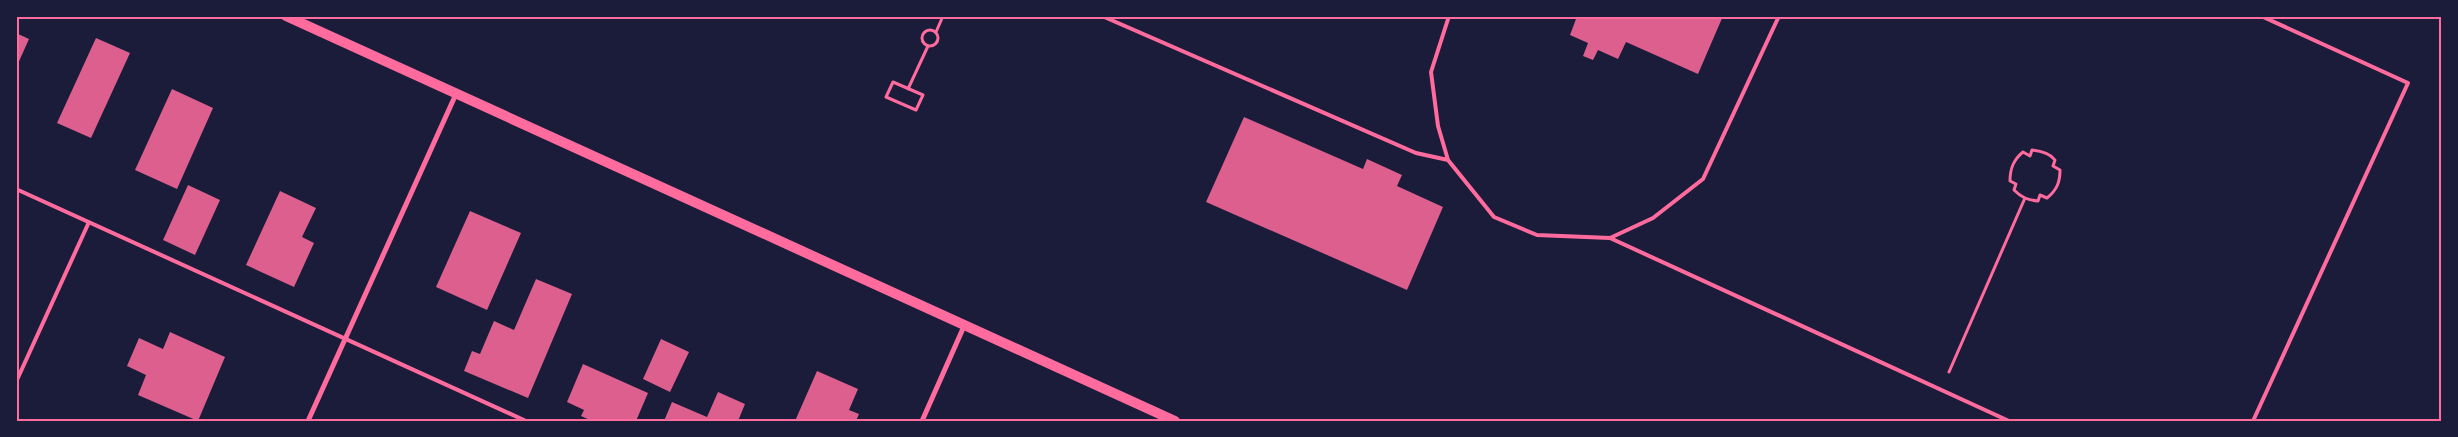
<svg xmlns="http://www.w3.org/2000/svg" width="2458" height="437" viewBox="0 0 2458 437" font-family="'Fira Sans',sans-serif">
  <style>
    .building { fill: #dd5f8e }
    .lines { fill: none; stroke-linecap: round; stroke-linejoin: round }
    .path { stroke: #ff6b9d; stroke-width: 3 }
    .service { stroke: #ff6b9d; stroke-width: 4 }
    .minor { stroke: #ff6b9d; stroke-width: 5 }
    .secondary { stroke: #ff6b9d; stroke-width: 10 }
    .neatline { fill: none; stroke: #ff6b9d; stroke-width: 2 }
  </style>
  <rect width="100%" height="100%" fill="#1b1b3a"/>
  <path class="building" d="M1571 16H1723L1698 74 1626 42 1618 59 1598 50 1593 60 1583 56 1588 43 1570 35 1576 19Z
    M16 33 29 39 16 68Z
    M96 38 130 53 91 138 57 123Z
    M172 89 213 108 177 189 135 170Z
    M1244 117 1363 169 1367 159 1402 175 1397 186 1443 207 1407 290 1206 202Z
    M188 185 220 200 195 255 163 240Z
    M280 191 316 208 302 237 314 243 294 287 246 265Z
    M470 211 521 233 487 310 436 287Z
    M536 279 572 294 528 398 464 371 472 351 480 354 494 321 514 330Z
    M170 332 225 357 198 421 138 395 146 375 127 366 139 338 163 349Z
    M661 339 689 352 670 392 643 379Z
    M583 364 648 393 636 421H592L581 416 584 410 567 402Z
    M817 371 858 389 849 410 859 414 856 421H795Z
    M718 392 745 404 738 421H664L672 402 707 417Z"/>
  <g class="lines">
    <path class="path" d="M922 38a8 8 0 1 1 16 0a8 8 0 1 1-16 0Z
      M936 32 943 16
      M893 82 923 95 916 110 886 97Z
      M908 89 928 46
      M2032 150C2041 151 2050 153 2055 160L2053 166 2060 170C2060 182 2057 190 2047 198L2040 195 2038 201C2027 200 2021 197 2014 190L2016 184 2010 181C2010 169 2013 160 2023 152L2030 156Z
      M1949 372 2025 198"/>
    <path class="service" d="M1102 16 1416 153 1448 160
      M1449 16 1431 72 1438 126 1448 160 1494 217 1537 235 1610 238 1653 218 1703 179 1779 16
      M16 189 526 421
      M1610 238 2009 421
      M16 382 89 222
      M2253 421 2408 83 2261 16"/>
    <path class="minor" d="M308 421 456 94
      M922 421 965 324"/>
    <path class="secondary" d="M286 16 1175 421"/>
  </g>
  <rect width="2458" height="437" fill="none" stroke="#1b1b3a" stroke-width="35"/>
  <rect x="18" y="18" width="2422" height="402" class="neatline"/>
</svg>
